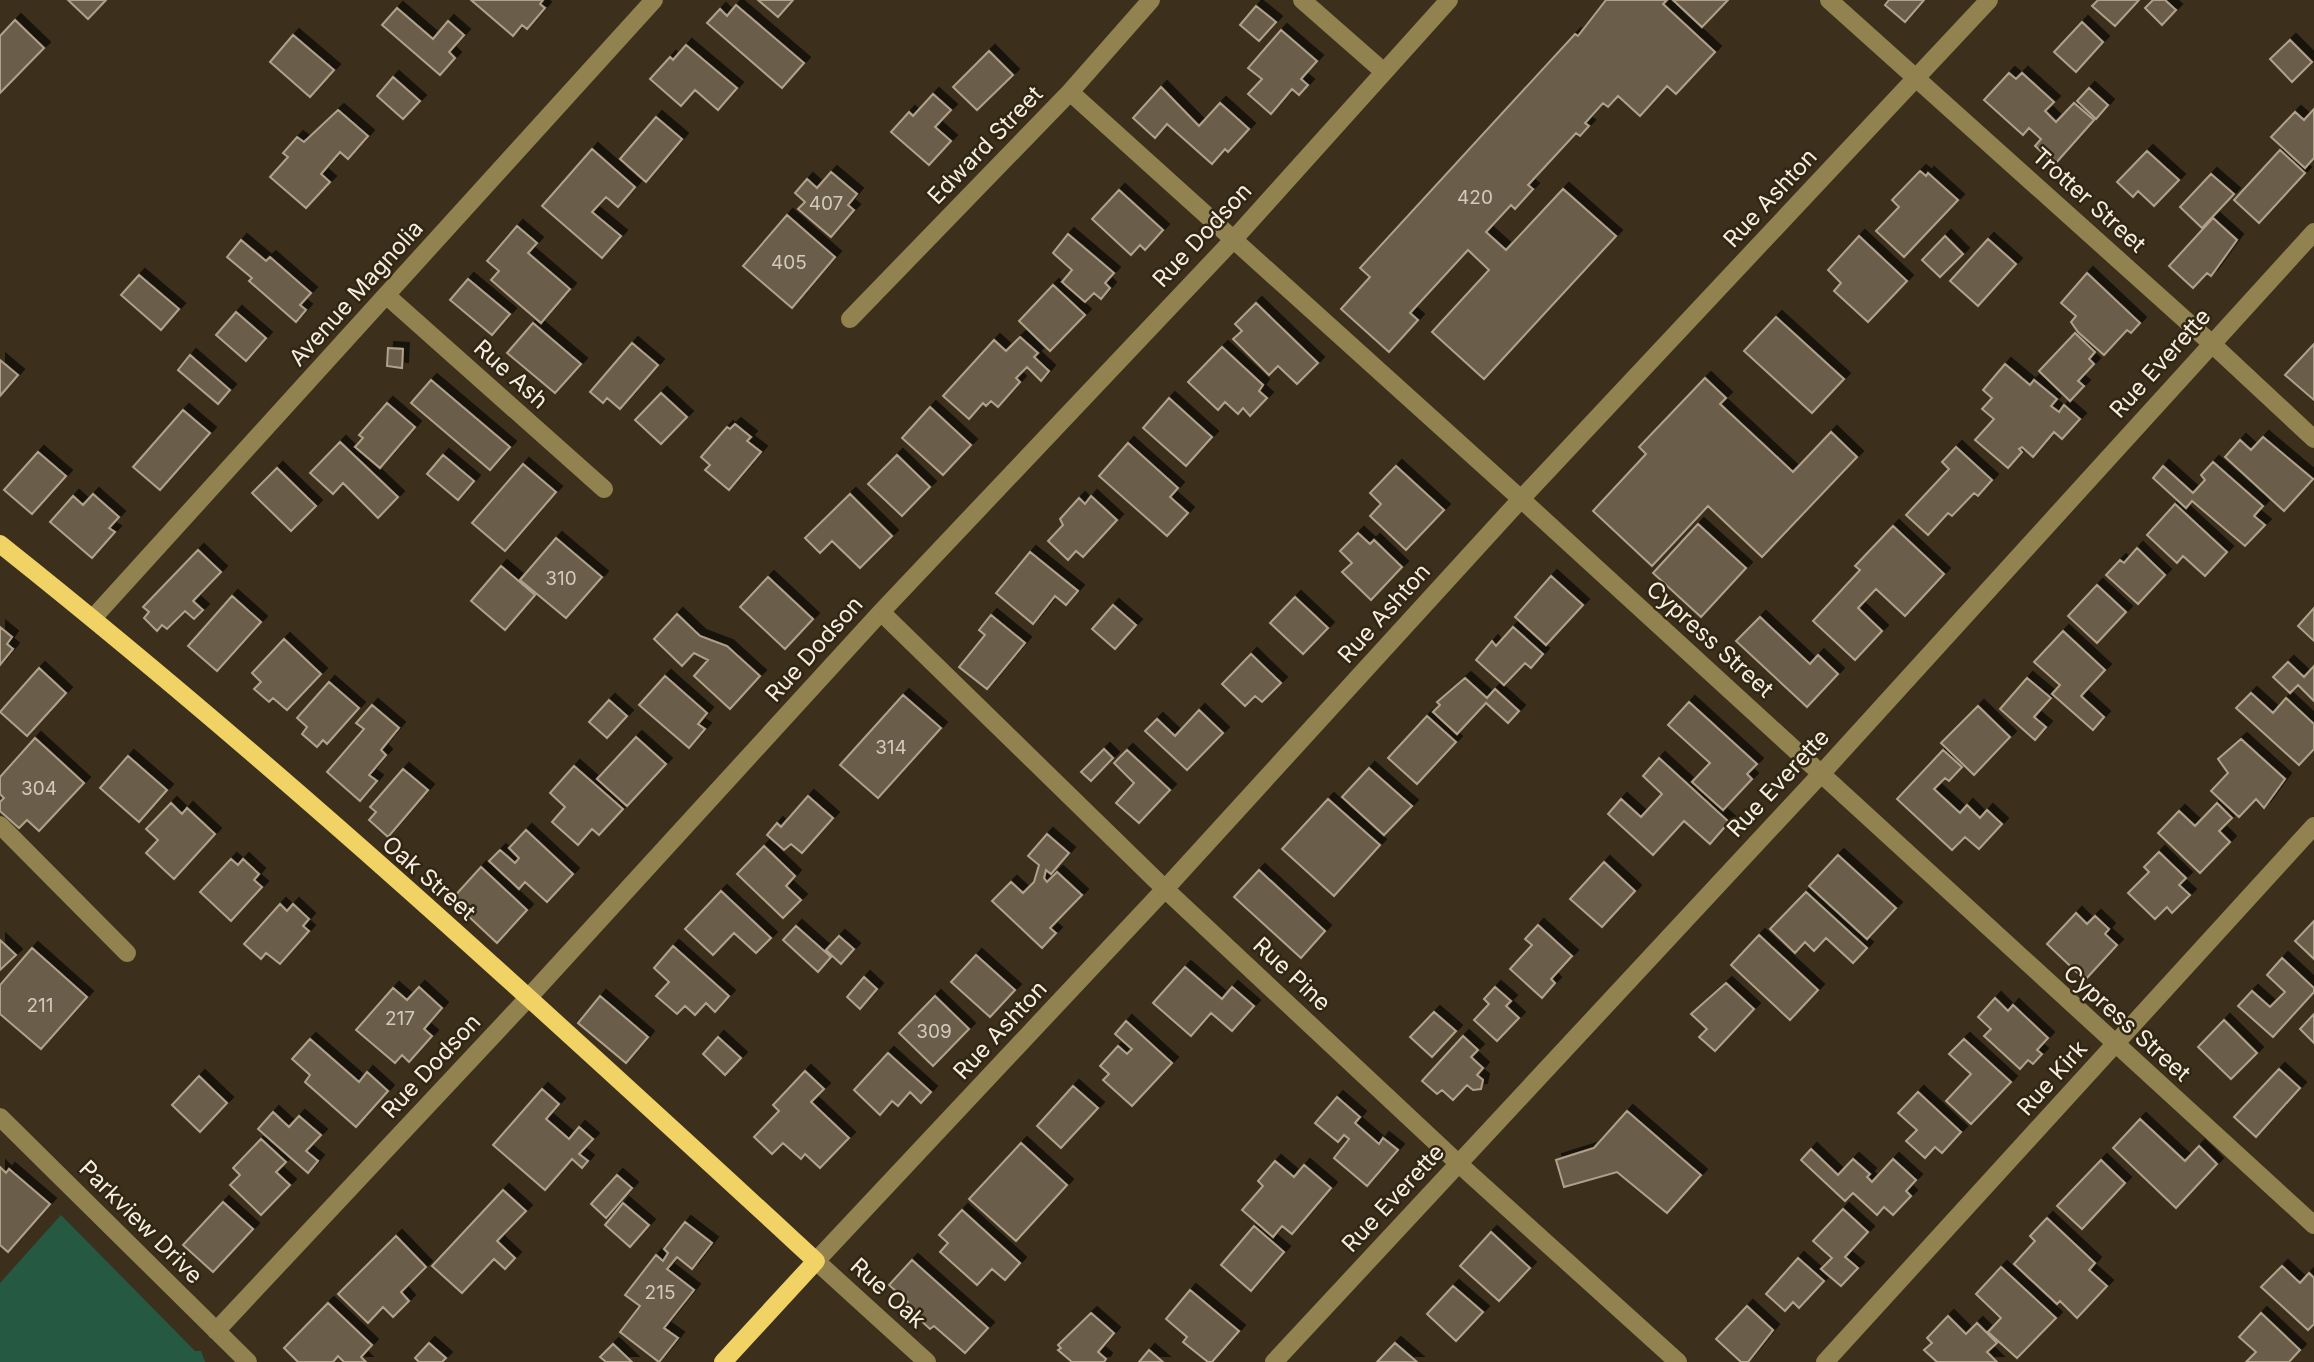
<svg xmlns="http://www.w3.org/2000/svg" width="2314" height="1362" viewBox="0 0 2314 1362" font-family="Inter,sans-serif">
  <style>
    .green { fill: #265941 }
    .building { fill: #6b5d48; stroke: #afa18a; stroke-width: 2; filter: url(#shadow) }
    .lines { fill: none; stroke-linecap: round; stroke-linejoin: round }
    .minor { stroke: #918250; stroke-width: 18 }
    .major { stroke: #f1d264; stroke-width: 18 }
    .labels { text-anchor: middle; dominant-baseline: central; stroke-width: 5; stroke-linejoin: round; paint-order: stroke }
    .number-label { font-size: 19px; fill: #d3cabc }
    .street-label { font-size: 23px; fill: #f6eee2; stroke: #312612 }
  </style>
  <defs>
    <filter id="shadow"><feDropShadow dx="6" dy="-6" stdDeviation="0" flood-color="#0009"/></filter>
  </defs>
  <rect width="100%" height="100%" fill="#3c301c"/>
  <path class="green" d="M61 1215 195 1351H201L205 1362H0V1283Z"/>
  <path class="building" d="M68 0H106L88 19Z
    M471 0H543L540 4 545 8 527 29 522 25 513 36Z
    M758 0H793L778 17Z
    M1606 0H1667L1663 4 1715 52 1676 94 1667 86 1640 116 1618 96 1608 107 1603 103 1585 123 1589 126 1580 136 1576 133 1528 185 1533 189 1515 209 1511 205 1486 232 1506 250 1563 189 1616 236 1484 379 1432 332 1489 270 1468 250 1410 313 1418 320 1389 352 1341 309 1370 277 1360 268 1575 34 1578 36Z
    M1673 0H1728L1702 27Z
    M1889 0H1924L1905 22 1885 5Z
    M2098 0H2139L2115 26 2092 6Z
    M2153 0H2165L2176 10 2162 25 2145 8Z
    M736 5 804 63 782 88 707 23 720 9 727 16Z
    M1256 6 1276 22 1259 41 1240 25Z
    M397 8 433 39 448 21 464 35 449 52 455 58 440 75 382 25Z
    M15 20 44 48 0 93V36Z
    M2082 22 2103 42 2076 72 2054 52Z
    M1281 30 1317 61 1301 79 1308 85 1299 95 1292 89 1271 114 1248 94 1262 79 1248 68Z
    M293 35 334 70 310 97 270 62Z
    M2290 40 2312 62 2292 82 2270 59Z
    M686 45 737 88 718 110 695 90 681 106 650 79 670 57 673 60Z
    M989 51 1013 75 977 110 953 87Z
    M2009 73 2016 79 2022 73 2054 102 2045 111 2056 122 2074 103 2094 120 2055 164 2035 146 2041 139 2029 128 2023 135 1984 100Z
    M393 77 420 101 403 119 377 96Z
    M1161 87 1199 126 1220 103 1249 129 1228 152 1225 149 1212 164 1167 124 1155 138 1133 118Z
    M2089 88 2108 105 2096 119 2077 101Z
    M933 94 951 110 935 127 951 141 929 165 891 132 909 112 913 116Z
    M2314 109V158L2305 168 2271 137 2295 112 2304 120Z
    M338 110 368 136 348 159 340 152 321 174 330 182 306 208 270 177 288 157 283 153 297 137 304 142Z
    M656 117 682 139 646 182 620 159Z
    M592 149 635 187 618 207 606 197 592 212 621 236 602 258 542 206Z
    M2280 150 2305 173 2259 223 2234 200Z
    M2147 151 2179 180 2154 206 2138 191 2133 197 2117 182Z
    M1920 171 1926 176 1928 173 1958 200 1904 257 1876 231 1899 207 1892 200Z
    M831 172 857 194 848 205 854 210 831 237 798 209 805 202 795 193 807 179 817 188Z
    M2211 174 2234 194 2202 228 2180 207Z
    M1119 190 1163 230 1145 250 1140 245 1131 255 1092 219Z
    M787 215 835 257 792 308 743 266Z
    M2213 218 2237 240 2211 276 2207 273 2193 288 2169 266Z
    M517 226 537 243 528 253 570 289 541 323 491 280 499 271 487 261Z
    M1068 234 1114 273 1105 283 1110 288 1101 299 1094 293 1085 302 1062 282 1072 270 1053 253Z
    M1859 236 1907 281 1868 322 1834 291 1841 283 1828 270Z
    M1945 236 1963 254 1940 277 1922 260Z
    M1988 239 2016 264 1978 306 1950 281Z
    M241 240 266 261 270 257 311 293 300 305 306 310 296 322 249 281 252 278 227 257Z
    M2087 273 2140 323 2131 333 2127 330 2104 355 2078 332 2071 322 2076 316 2061 303Z
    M139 275 179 309 161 330 121 295Z
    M468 279 510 314 492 335 450 300Z
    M1053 285 1085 315 1050 351 1019 321Z
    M1256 303 1318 363 1297 384 1278 366 1269 375 1233 339 1242 331 1235 324Z
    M236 312 266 338 246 361 216 335Z
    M1776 317 1844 379 1812 413 1744 351Z
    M533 323 581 364 555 393 507 353Z
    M2075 333 2095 352 2089 359 2094 364 2078 381 2084 386 2070 401 2039 371Z
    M1020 337 1038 353 1034 357 1049 371 1041 381 1027 367 1016 378 1020 382 998 407 991 401 986 406 983 403 969 419 943 396 994 340 1006 351Z
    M632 343 658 365 620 409 607 398 603 403 590 392Z
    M2314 344V400L2285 375Z
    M1222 347 1263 385 1259 391 1267 398 1250 416 1243 408 1238 414 1225 402 1218 410 1188 382Z
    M388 348 403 349 402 368 387 366Z
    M190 355 230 390 218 404 178 370Z
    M0 360 18 375 0 396Z
    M2005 364 2030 385 2034 380 2057 399 2051 406 2059 412 2064 405 2080 419 2062 439 2054 432 2033 457 2022 447 2019 449 2022 452 2008 468 1975 440 1994 419 1982 409 1992 398 1983 390Z
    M1705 378 1726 398 1720 404 1793 472 1831 432 1857 457 1762 557 1708 506 1652 566 1593 511 1646 454 1639 447Z
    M431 380 510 447 490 470 411 403Z
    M661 393 687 417 661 444 635 420Z
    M1169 398 1212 437 1186 466 1143 428Z
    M387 403 415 427 380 468 355 447 363 438 359 435Z
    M930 407 971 445 943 475 902 438Z
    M183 410 210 433 160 490 133 467Z
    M735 424 751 437 747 441 761 452 729 490 705 470 710 465 701 457 727 427 730 429Z
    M2263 437 2313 479 2284 511 2225 457 2240 440 2251 450Z
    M340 442 398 497 378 518 343 483 333 494 310 473Z
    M1128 443 1178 488 1170 497 1188 513 1167 536 1099 476Z
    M1956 447 1992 480 1978 496 1974 493 1952 516 1948 513 1928 535 1906 515 1949 469 1942 462Z
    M38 452 66 476 32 514 4 490Z
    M443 455 474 481 458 500 427 474Z
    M897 455 930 487 902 516 868 484Z
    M2213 462 2263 506 2254 516 2265 525 2245 546 2192 501 2186 508 2153 478 2163 466 2193 493 2205 480 2201 475Z
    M523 464 556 492 505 551 472 523Z
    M1396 466 1444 510 1406 550 1370 516 1381 504 1370 493Z
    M277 468 316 506 291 531 252 493Z
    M93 494 119 517 109 528 115 532 92 558 50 522 73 496 83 505Z
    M850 494 892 536 860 568 832 541 820 553 805 538Z
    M1091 496 1117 520 1083 557 1076 551 1068 560 1048 541 1063 525 1060 519 1079 498 1085 504Z
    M2175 504 2227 552 2205 576 2183 556 2177 563 2147 535Z
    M1698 524 1746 568 1701 617 1653 573Z
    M1893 526 1944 574 1905 616 1876 589 1858 608 1882 631 1855 660 1813 621 1860 570 1855 566Z
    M1358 533 1370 544 1374 540 1402 567 1371 600 1342 572 1352 563 1340 551Z
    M556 538 602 577 566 618 520 580Z
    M2137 548 2165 575 2138 604 2106 575 2120 560 2124 563Z
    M198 550 221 572 193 601 203 610 194 619 185 611 167 629 162 625 157 631 144 618 149 612 143 607Z
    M1030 552 1078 591 1066 605 1055 596 1033 624 996 593Z
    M501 566 535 595 505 630 471 601Z
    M1551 576 1583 605 1546 645 1515 617Z
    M768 577 813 619 785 649 740 607Z
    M2097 585 2126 612 2097 643 2068 616Z
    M232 596 261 622 217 671 188 646Z
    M1295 597 1328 628 1303 654 1270 623Z
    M1113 605 1136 625 1115 649 1092 629Z
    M2314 608V641L2298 626Z
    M677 614 700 636 727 646 760 676 730 709 694 676 708 660 694 653 682 666 654 639Z
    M991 615 1025 643 987 689 959 667 985 635 979 630Z
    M1760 617 1810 664 1818 655 1838 674 1807 707 1736 641Z
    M0 627 12 637 7 644 13 649 0 665Z
    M1513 627 1543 654 1531 668 1525 663 1504 685 1476 660 1492 641 1496 646Z
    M2063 631 2105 670 2081 696 2104 717 2093 730 2052 694 2060 685 2034 662Z
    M284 639 321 674 287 710 273 698 269 702 254 689 261 682 252 673Z
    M1251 654 1281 683 1262 702 1255 696 1245 706 1222 684Z
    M2288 662 2304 677 2314 666V701L2298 685 2290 693 2273 677Z
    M39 668 66 693 27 736 0 712Z
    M665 676 707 713 698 724 705 729 689 748 639 705Z
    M1465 678 1487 698 1495 689 1519 711 1508 723 1486 703 1457 734 1433 712 1440 705 1437 702Z
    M2027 678 2051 698 2034 717 2046 727 2035 740 2000 709Z
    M329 682 359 708 327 744 323 740 317 747 302 734 307 727 297 718Z
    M2251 693 2273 713 2286 698 2314 724V749L2299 765 2236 708Z
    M903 695 941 728 878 798 840 765Z
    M609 700 627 716 607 738 589 722Z
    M1689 702 1757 764 1747 774 1752 779 1723 810 1692 782 1710 763 1668 725Z
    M372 705 399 728 381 750 386 755 369 775 377 781 360 801 327 772 364 729 356 723Z
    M1978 706 2010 737 1974 775 1941 743Z
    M1199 710 1223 733 1187 770 1145 731 1157 719 1175 736Z
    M1427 716 1456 742 1417 784 1388 758Z
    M636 737 666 764 627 806 597 779Z
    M35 738 84 783 39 831 27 820 19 828 0 811V802L4 798 0 794V777Z
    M2241 739 2285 779 2264 808 2256 799 2239 817 2211 791 2228 773 2218 759Z
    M1104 749 1113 758 1091 781 1081 772Z
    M1127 750 1170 790 1139 823 1116 803 1134 783 1114 763Z
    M1943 750 1962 767 1949 781 1945 778 1934 789 1960 813 1967 805 1980 818 1987 810 2002 824 1979 849 1965 837 1952 850 1897 799Z
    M128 756 167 790 139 822 100 788Z
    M1659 758 1729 822 1710 844 1684 821 1653 855 1608 814 1621 799 1641 817 1662 794 1643 776Z
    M574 766 623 809 599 835 592 829 578 845 552 822 565 807 550 793Z
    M1369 768 1412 806 1384 835 1342 797Z
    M403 769 428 790 388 837 369 820 376 812 370 807Z
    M808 796 833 818 802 853 791 844 784 850 767 835 777 823 781 827Z
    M1328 799 1380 845 1334 896 1282 849Z
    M171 803 182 814 187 808 215 834 174 879 146 853 158 840 146 829Z
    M2217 803 2232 818 2219 831 2230 842 2200 873 2158 833 2179 811 2195 826Z
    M526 830 573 874 547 902 525 882 519 889 489 861 500 850 515 863 519 858 509 848Z
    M1047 834 1069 853 1051 874 1046 870 1044 878 1047 882 1057 872 1082 895 1050 928 1056 933 1042 948 992 901 1011 882 1023 893 1034 882 1039 865 1028 856Z
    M764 846 795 876 786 886 801 900 783 918 737 874Z
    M2159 852 2186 878 2179 885 2190 895 2172 913 2167 907 2155 919 2128 893 2149 872 2144 867Z
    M1838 855 1896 908 1867 939 1809 886Z
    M231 859 238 865 243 859 259 874 254 880 262 887 231 921 200 892Z
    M1604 862 1635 891 1602 927 1570 899Z
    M481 867 527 910 497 943 451 900Z
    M1259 870 1325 931 1301 958 1234 897Z
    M721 891 771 938 756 953 734 933 713 955 685 929Z
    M1806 892 1867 948 1853 963 1826 938 1814 951 1805 942 1795 953 1770 929Z
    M280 904 287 911 293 904 309 919 303 926 309 931 280 964 266 953 261 959 244 944Z
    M2076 913 2087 924 2095 916 2109 929 2105 934 2117 945 2085 980 2047 944Z
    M2314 921V959L2295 941Z
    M1538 925 1572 956 1551 979 1555 983 1542 998 1510 969 1532 945 1525 939Z
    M796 926 831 957 818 972 783 940Z
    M1759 935 1818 990 1790 1020 1731 965Z
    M839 936 854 949 841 964 826 950Z
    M0 940 16 955 0 970Z
    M673 946 729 996 715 1012 706 1003 695 1015 685 1006 677 1014 656 996 669 982 654 968Z
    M32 948 87 997 41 1049 0 1014V985Z
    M976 955 1015 990 990 1017 951 982Z
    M2282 958 2314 988V992L2273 1037 2238 1006 2252 991 2270 1007 2285 992 2267 975Z
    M1185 967 1222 999 1232 987 1254 1006 1232 1031 1211 1013 1191 1036 1153 1003Z
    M864 977 877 989 860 1009 847 997Z
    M1726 983 1754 1009 1715 1051 1699 1037 1707 1029 1691 1014Z
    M419 987 442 1008 424 1029 432 1036 409 1062 402 1055 395 1063 356 1030 393 988 407 1000Z
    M1495 987 1511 1001 1506 1006 1519 1018 1497 1041 1474 1020 1489 1004 1484 999Z
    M600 996 648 1037 626 1063 578 1023Z
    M935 996 969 1029 933 1066 899 1033Z
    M1995 998 2008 1011 2013 1005 2048 1038 2037 1050 2042 1054 2033 1064 2028 1060 2020 1069 1984 1036 1991 1029 1978 1017Z
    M1434 1012 1456 1031 1432 1057 1410 1037Z
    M2314 1014V1043L2300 1029Z
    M2224 1020 2257 1053 2231 1079 2198 1047Z
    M1126 1021 1172 1063 1132 1106 1103 1080 1109 1074 1100 1066 1118 1046 1127 1054 1132 1049 1115 1034Z
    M1463 1036 1478 1050 1471 1057 1483 1068 1477 1075 1483 1080 1481 1089 1473 1090 1467 1085 1453 1100 1442 1090 1437 1094 1422 1081Z
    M718 1037 741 1058 725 1075 703 1054Z
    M310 1039 359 1082 367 1072 388 1091 356 1127 305 1082 310 1075 292 1059Z
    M1964 1039 2011 1082 1971 1124 1946 1101 1971 1074 1949 1054Z
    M888 1053 931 1092 921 1103 910 1092 898 1106 892 1101 880 1115 854 1090Z
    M2279 1069 2300 1088 2256 1137 2234 1117Z
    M805 1071 824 1089 811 1102 849 1138 820 1168 805 1154 801 1159 783 1143 772 1154 754 1137 779 1111 773 1105Z
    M199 1076 227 1103 200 1132 172 1105Z
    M1073 1086 1098 1108 1061 1148 1037 1126Z
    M542 1089 559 1104 546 1119 569 1139 579 1127 593 1139 579 1154 588 1161 582 1168 572 1159 545 1190 493 1145Z
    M1918 1092 1961 1132 1942 1153 1935 1147 1925 1158 1906 1141 1917 1130 1898 1113Z
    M1337 1097 1360 1117 1355 1123 1379 1144 1383 1138 1398 1150 1367 1186 1334 1158 1349 1139 1344 1135 1338 1142 1315 1123Z
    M1627 1111 1701 1175 1667 1213 1617 1172 1564 1187 1556 1160 1594 1148Z
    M273 1112 289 1127 299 1116 321 1135 306 1151 318 1161 308 1173 258 1129Z
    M2140 1119 2185 1161 2199 1146 2217 1164 2176 1208 2113 1148Z
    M261 1139 286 1162 276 1172 290 1185 261 1215 230 1185 240 1175 233 1168Z
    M1021 1143 1067 1185 1016 1241 969 1199Z
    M1811 1149 1838 1175 1853 1159 1870 1174 1867 1177 1872 1182 1893 1159 1916 1180 1906 1191 1911 1196 1893 1215 1884 1207 1877 1215 1853 1193 1845 1201 1801 1160Z
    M2101 1160 2125 1183 2082 1229 2057 1206Z
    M1275 1161 1294 1177 1304 1165 1331 1188 1292 1234 1282 1226 1273 1237 1242 1210 1263 1186 1258 1181Z
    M0 1167 6 1173 9 1169 50 1204 8 1252 0 1245Z
    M617 1175 632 1188 606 1218 591 1204Z
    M503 1190 526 1211 497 1241 515 1258 505 1269 494 1259 462 1293 432 1266Z
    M223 1202 253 1229 213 1272 183 1245Z
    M623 1203 649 1225 630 1247 605 1225Z
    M1843 1209 1868 1232 1845 1257 1858 1268 1841 1286 1821 1269 1832 1258 1813 1241Z
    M962 1210 1020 1263 1005 1280 992 1269 977 1285 940 1252 948 1243 939 1235Z
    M2047 1218 2095 1263 2089 1270 2107 1286 2077 1318 2060 1301 2057 1304 2014 1264 2035 1241 2030 1236Z
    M685 1222 712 1243 692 1269 677 1257 667 1269 694 1290 664 1328 678 1338 659 1362 620 1332 640 1306 625 1295 656 1255 663 1261 668 1253 664 1249Z
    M1254 1226 1284 1252 1251 1291 1221 1265Z
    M1491 1232 1530 1268 1499 1301 1460 1266Z
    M396 1236 426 1267 401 1292 409 1301 393 1317 383 1307 368 1323 338 1294Z
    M1798 1258 1824 1281 1799 1308 1793 1302 1785 1311 1766 1294Z
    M912 1260 988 1328 965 1353 934 1326 930 1329 905 1306 908 1302 889 1285Z
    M2282 1266 2300 1283 2309 1273 2314 1278V1324L2308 1330 2261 1287Z
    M2001 1267 2056 1318 2017 1358 1988 1332 2001 1318 1976 1294Z
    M1453 1286 1483 1312 1456 1341 1427 1314Z
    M1190 1290 1239 1331 1212 1362H1208L1183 1342 1187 1337 1166 1319Z
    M328 1303 372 1345 361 1357 366 1362H344L338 1356 333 1362H298L284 1348Z
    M1747 1306 1773 1330 1748 1362H1741L1716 1339Z
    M1091 1313 1114 1333 1098 1352 1106 1359 1104 1362H1072L1058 1350 1061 1348 1058 1345Z
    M2261 1313 2300 1350 2289 1362H2246L2256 1352 2239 1337Z
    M1948 1316 1966 1334 1977 1323 1997 1343 1987 1352 1997 1362H1937L1924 1350 1932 1343 1927 1338Z
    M429 1343 446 1358 442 1362H419L415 1358Z
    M1395 1343 1417 1362H1377Z
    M613 1344 632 1362H606L600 1357Z
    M1149 1350 1163 1362H1139Z"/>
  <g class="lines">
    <path class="minor" d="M1302 0 1384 72
      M1829 0 2211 343 2314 439
      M1070 92 1521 499 2314 1225
      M386 295 604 489
      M850 319 1070 92 1151 0
      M881 612 1165 889 1459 1164 1678 1362
      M93 618 654 0
      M0 825 127 953
      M0 1117 248 1362
      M216 1331 529 997 881 612 1234 239 1449 0
      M927 1362 816 1261 1165 889 1521 499 1989 0
      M1274 1362 1821 774 2314 232
      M1825 1362 2314 826"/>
    <path class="major" d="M0 544C283 769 550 1016 816 1261L723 1362"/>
  </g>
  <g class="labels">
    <g class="number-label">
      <text x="1475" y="197">420</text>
      <text x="826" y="203">407</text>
      <text x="789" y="262">405</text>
      <text x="561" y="578">310</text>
      <text x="891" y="747">314</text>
      <text x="39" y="788">304</text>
      <text x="40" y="1005">211</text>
      <text x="400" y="1018">217</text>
      <text x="934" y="1031">309</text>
      <text x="660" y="1292">215</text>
    </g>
    <g class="street-label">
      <text transform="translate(985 145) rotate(-46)">Edward Street</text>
      <text transform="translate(1770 198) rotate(-47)">Rue Ashton</text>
      <text transform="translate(2089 200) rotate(42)">Trotter Street</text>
      <text transform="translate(1202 235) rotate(-47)">Rue Dodson</text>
      <text transform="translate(356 293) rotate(-48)">Avenue Magnolia</text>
      <text transform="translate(2160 363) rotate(-48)">Rue Everette</text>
      <text transform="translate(511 374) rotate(42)">Rue Ash</text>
      <text transform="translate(1384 613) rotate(-48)">Rue Ashton</text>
      <text transform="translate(1710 639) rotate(42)">Cypress Street</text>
      <text transform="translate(814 649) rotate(-48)">Rue Dodson</text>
      <text transform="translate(1778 783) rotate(-47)">Rue Everette</text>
      <text transform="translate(429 878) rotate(41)">Oak Street</text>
      <text transform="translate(1292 974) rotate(43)">Rue Pine</text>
      <text transform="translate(2127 1023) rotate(42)">Cypress Street</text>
      <text transform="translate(1000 1030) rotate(-47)">Rue Ashton</text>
      <text transform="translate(431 1066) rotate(-47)">Rue Dodson</text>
      <text transform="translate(2052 1078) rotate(-48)">Rue Kirk</text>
      <text transform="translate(1393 1198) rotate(-47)">Rue Everette</text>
      <text transform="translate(141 1222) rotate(45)">Parkview Drive</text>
      <text transform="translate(888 1293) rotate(42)">Rue Oak</text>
    </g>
  </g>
</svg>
